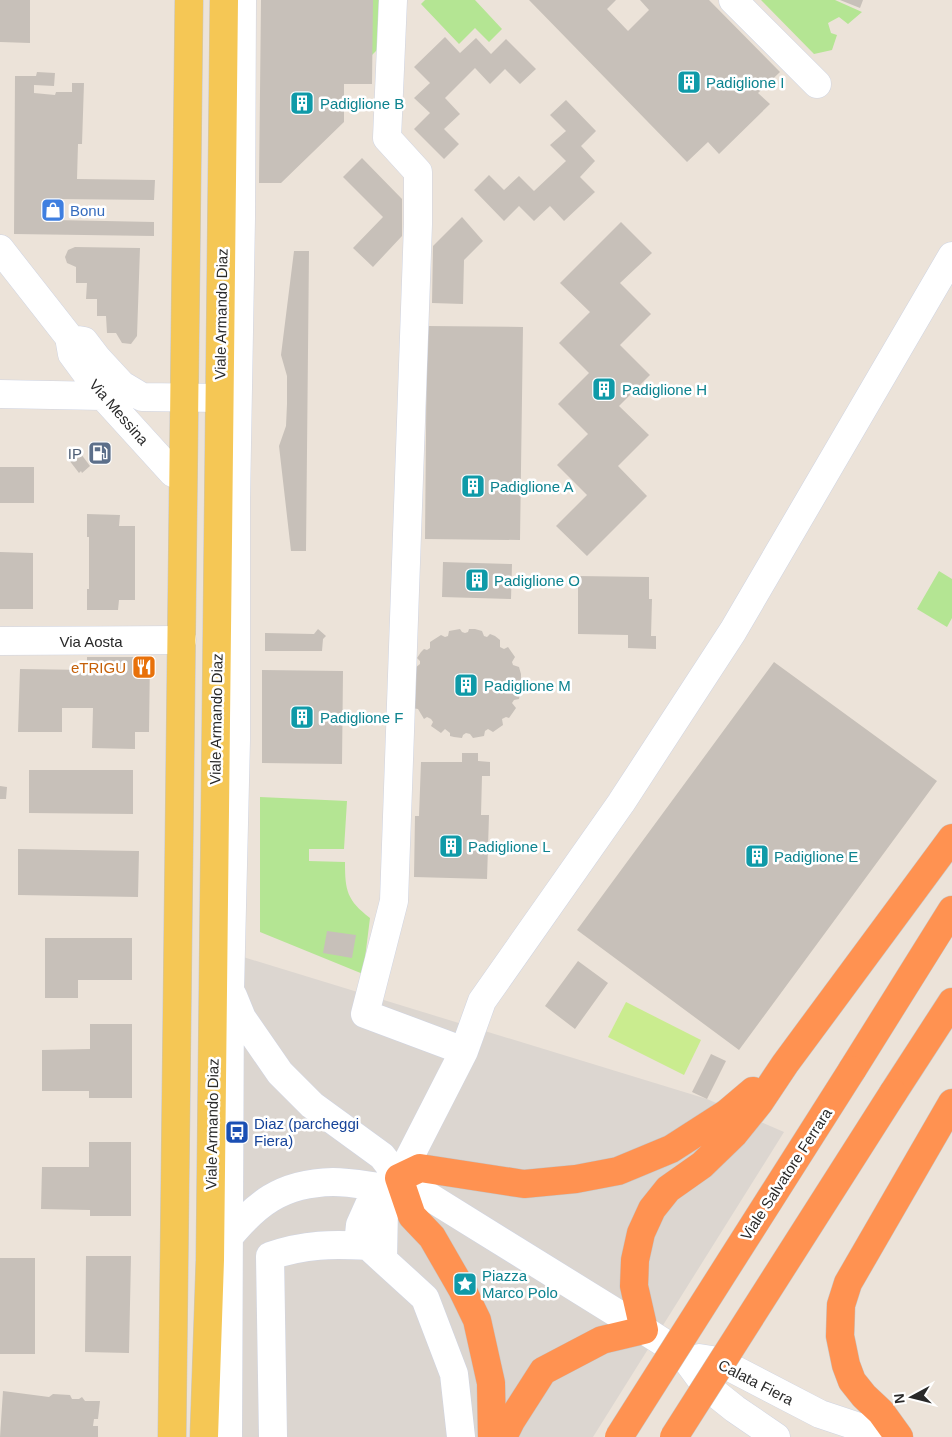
<svg xmlns="http://www.w3.org/2000/svg" width="952" height="1437" viewBox="0 0 952 1437" font-family="Helvetica,sans-serif">
  <style>
    .green { fill: #b4e593 }
    .pitch { fill: #caec8f }
    .plaza { fill: #dcd6d0 }
    .building { fill: #c7c0b9 }
    .lines { fill: none; stroke-linecap: round; stroke-linejoin: round }
    .minor-casing { stroke: #cfd4e2; stroke-width: 29 }
    .major-casing { stroke: #c7c7c7; stroke-width: 29 }
    .highway-casing { stroke: #c7c7c7; stroke-width: 29 }
    .minor { stroke: #fff; stroke-width: 28 }
    .major { stroke: #f5c755; stroke-width: 28 }
    .highway { stroke: #ff9251; stroke-width: 28 }
    .highway-bridge-casing { stroke: #c7c7c7; stroke-width: 29; stroke-linecap: butt }
    .highway-bridge { stroke: #ff9251; stroke-width: 28 }
    .labels { text-anchor: middle; dominant-baseline: central; stroke-width: 5; stroke-linejoin: round; paint-order: stroke }
    .culture-label { font-size: 15px; fill: #0d838f; stroke: #fff; text-anchor: start }
    .shop-label { font-size: 15px; fill: #366cbe; stroke: #fff; text-anchor: start }
    .street-label { font-size: 15px; fill: #292929; stroke: #fff }
    .service-label { font-size: 15px; fill: #4e5e75; stroke: #fff; text-anchor: end }
    .food-label { font-size: 15px; fill: #c56008; stroke: #fff; text-anchor: end }
    .transit-label { font-size: 15px; fill: #164399; stroke: #fff; text-anchor: start }
  </style>
  <rect width="100%" height="100%" fill="#ece3d9"/>
  <path class="green" d="M371 0H387V40L369 58Z
    M425 0H475L502 29 489 42 475 28 459 44 421 4Z
    M761 0H835L862 12 848 24 839 17 828 23 831 33 837 35 832 50 814 54Z
    M939 571 952 579V618L947 627 917 609Z
    M260 797 347 801 344 849H309V861L345 862C345 891 347 900 370 918L363 974 260 932Z"/>
  <path class="pitch" d="M626 1002 701 1040 684 1075 608 1037Z"/>
  <path class="plaza" d="M240 956 707 1099 784 1132 593 1437H239L244 1119Z"/>
  <path class="building" d="M0 0H30V43L0 42Z
    M261 0H373L372 84H344V122L281 183H259Z
    M529 0H616L607 9 628 31 649 10 640 0H709L780 72 758 93 770 104 719 154 708 142 687 162Z
    M840 0H863L860 8Z
    M445 37 460 53 476 38 491 54 506 39 536 69 520 84 505 69 490 84 475 68 445 98 460 114 444 129 459 144 444 159 414 129 430 113 414 98 430 83 414 67Z
    M37 72 55 73 54 86 34 85V93L55 95 56 92H72V83H84L82 144H78L77 179 155 180 154 200 57 199 56 220 154 222V236L14 234 15 76H36Z
    M566 100 596 131 581 146 595 161 580 177 595 192 564 221 550 206 534 221 519 206 504 221 474 190 489 175 504 190 519 176 534 191 566 161 550 145 566 131 550 115Z
    M362 158 402 199V236L373 267 353 248 383 217 343 177Z
    M462 217 483 241 464 260 463 304 432 303 433 246Z
    M621 222 652 253 620 283 651 314 620 345 650 375 619 406 649 435 618 466 647 496 587 556 556 526 587 495 557 465 588 434 558 404 589 373 559 343 590 312 560 283Z
    M75 247 140 248 137 336 131 344 122 343 116 333H107L106 316H97V299H86L87 283H76V267L67 263 65 257 68 250Z
    M294 251H309L306 551H291L279 446 286 426 287 404V376L281 355Z
    M427 326 523 327 520 540 425 539Z
    M78 450 90 466 82 473 81 471 79 473 69 460 71 458 70 457Z
    M0 467H34V503H0Z
    M87 514 120 515 119 526H135V600H119L118 610H87V589H89V537H87Z
    M0 552 33 553V609H0Z
    M443 562 512 564 511 599 442 597Z
    M578 576 649 577V599H652L651 636H656V649L628 648V635L578 634Z
    M318 629 326 636 323 639 322 651H265V633L314 634Z
    M460 629 462 632 465 633 468 632 469 629H475L482 631 484 636 487 637 490 634 495 636 500 640V647L504 649 508 647 515 657 512 662 513 665 519 667 521 674V688L519 699 514 700 512 703 516 708 509 718 506 717 502 719 503 725 493 732 488 729 485 731 484 736 473 738 470 734 466 733 463 735 462 738 454 737 450 736V733L445 729 441 733 431 726 433 722 431 719 427 717 424 719 418 709 412 708 415 668 420 664V661L417 658 421 652 424 649 427 650 430 648V642L441 635 445 637 448 636 449 631Z
    M87 657H150L149 732H135V749L92 748 93 708H62V732H18L20 669 87 670Z
    M774 662 937 781 739 1050 577 930Z
    M262 670 343 671 342 764 262 763Z
    M462 753H478V761L490 762V776H482L481 815H489L487 879 414 877 415 816H419L421 762H462Z
    M29 770H133V814L29 813Z
    M0 786 7 787 6 799H0Z
    M18 849 139 851 138 897 18 895Z
    M327 931 356 935 352 958 323 953Z
    M45 938H132V980H78V998H45Z
    M578 961 608 983 575 1029 545 1006Z
    M90 1024H132V1098H89V1091H42V1050L90 1049Z
    M711 1054 726 1061 707 1099 692 1092Z
    M89 1142H131V1216H90V1210L41 1209 42 1167H89Z
    M86 1256H131L129 1353 85 1352Z
    M0 1258H35V1354H0Z
    M3 1391 49 1397 53 1394 70 1395 72 1399H79L82 1397 85 1401H100L98 1419H94L93 1426H98V1437H0Z"/>
  <g class="lines">
    <g class="minor-casing">
      <path id="minor" d="M393 0 387 138 418 172V224L394 901 365 1014 464 1051
        M733 0 817 84
        M0 249 69 337 72 354 103 396 173 473 183 476
        M78 340 84 341 97 358 122 385 142 397 220 398
        M0 394 103 396
        M0 641 182 640
        M233 996 242 1018 280 1073 312 1105 382 1156 399 1178 644 1330 683 1355 705 1385 735 1409 776 1437
        M224 1243C255 1204 281 1183 333 1182 351 1182 369 1186 387 1188L399 1178 464 1051 482 1001 621 803 733 631 952 256
        M358 1245 360 1225 377 1187
        M383 1259 384 1207 387 1188
        M699 1358 718 1361 820 1414 889 1437
        M228 1437 230 990 236 740V501L241 218 242 0
        M273 1437 270 1256C306 1244 332 1244 368 1246L425 1298 454 1374 461 1437"/>
    </g>
    <g class="major-casing">
      <path id="major" d="M172 1437 189 0
        M204 1437 210 1260 224 0"/>
    </g>
    <g class="highway-casing">
      <path id="highway" d="M852 1070 952 910
        M893 1093 952 1002
        M492 1437 491 1383 477 1320 462 1289 432 1237 412 1216 399 1178 420 1168 524 1184 576 1179 618 1171 671 1149 727 1113 753 1091
        M503 1437 511 1421 543 1371 602 1340 644 1330 634 1286 635 1260 641 1233 652 1209 668 1189 702 1165 734 1134 759 1103 785 1064 952 838
        M899 1437 881 1412 864 1396 852 1381 846 1365 840 1336 841 1305 848 1283 952 1103"/>
    </g>
    <use href="#minor" class="minor"/>
    <use href="#major" class="major"/>
    <use href="#highway" class="highway"/>
    <g class="highway-bridge-casing">
      <path id="highway-bridge" d="M619 1437 852 1070
        M674 1437 893 1093"/>
    </g>
    <use href="#highway-bridge" class="highway-bridge"/>
  </g>
  <defs>
    <g id="building-square" transform="scale(1.25)"><rect x="-9" y="-9" width="18" height="18" rx="4" fill="#0f9aa8" stroke="#fff"/><path d="M-4-6H4V6H1V3H-1V6H-4ZM-2.5-4.3h1.7v1.8h-1.7ZM.8-4.3h1.7v1.8H.8ZM-2.5-1h1.7V.8h-1.7ZM.8-1h1.7V.8H.8Z" fill="#fff"/></g>
    <g id="shop-square" transform="scale(1.25)"><rect x="-9" y="-9" width="18" height="18" rx="4" fill="#3f7fe0" stroke="#fff"/><path d="M-5-2.5h2.3a2.7 3.5 0 0 1 5.4 0H5L5.5 6h-11ZM-1.5-2.5h3a1.5 2.3 0 0 0-3 0Z" fill="#fff"/></g>
    <g id="fuel-square" transform="scale(1.25)"><rect x="-9" y="-9" width="18" height="18" rx="4" fill="#5c6f8a" stroke="#fff"/><path d="M-5.5-6h7V0h2V4h1.3V-2.5L3-4.5l.8-.8L6-3V5H2.5V1h-1V6h-7ZM-4.2-4.7v3.2H.2V-4.7Z" fill="#fff"/></g>
    <g id="restaurant-square" transform="scale(1.25)"><rect x="-9" y="-9" width="18" height="18" rx="4" fill="#e8710a" stroke="#fff"/><path d="M-5-6h1v4h1v-4h1v4h1v-4h1v5L-1.5 .5V6h-2V.5L-5-1ZM5-6V6H3V1.5H1.5Q1.5-4 5-6Z" fill="#fff"/></g>
    <g id="bus-square" transform="scale(1.25)"><rect x="-9" y="-9" width="18" height="18" rx="4" fill="#1a4fb4" stroke="#fff"/><path d="M-5-6H5V4H4V6H2V4H-2V6H-4V4H-5ZM-3.5-4V0h7V-4ZM-3.5 1.2v1.5H-2V1.2ZM2 1.2v1.5H3.5V1.2Z" fill="#fff"/></g>
    <g id="sight-square" transform="scale(1.25)"><rect x="-9" y="-9" width="18" height="18" rx="4" fill="#0f9aa8" stroke="#fff"/><path d="M0-6L1.8-2.2L6-1.7L2.9 1.2L3.7 5.4L0 3.3L-3.7 5.4L-2.9 1.2L-6-1.7L-1.8-2.2Z" fill="#fff"/></g>
  </defs>
  <g fill-rule="evenodd">
    <use href="#building-square" x="689" y="82"/>
    <use href="#building-square" x="302" y="103"/>
    <use href="#shop-square" x="53" y="210"/>
    <use href="#building-square" x="604" y="389"/>
    <use href="#fuel-square" x="100" y="453"/>
    <use href="#building-square" x="473" y="486"/>
    <use href="#building-square" x="477" y="580"/>
    <use href="#restaurant-square" x="144" y="667"/>
    <use href="#building-square" x="466" y="685"/>
    <use href="#building-square" x="302" y="717"/>
    <use href="#building-square" x="451" y="846"/>
    <use href="#building-square" x="757" y="856"/>
    <use href="#bus-square" x="237" y="1132"/>
    <use href="#sight-square" x="465" y="1284"/>
  </g>
  <g class="labels">
    <g class="culture-label">
      <text x="706" y="82">Padiglione I</text>
      <text x="320" y="103">Padiglione B</text>
      <text x="622" y="389">Padiglione H</text>
      <text x="490" y="486">Padiglione A</text>
      <text x="494" y="580">Padiglione O</text>
      <text x="484" y="685">Padiglione M</text>
      <text x="320" y="717">Padiglione F</text>
      <text x="468" y="846">Padiglione L</text>
      <text x="774" y="856">Padiglione E</text>
      <text x="482" y="1275">Piazza<tspan x="482" dy="17">Marco Polo</tspan></text>
    </g>
    <g class="shop-label">
      <text x="70" y="210">Bonu</text>
    </g>
    <g class="street-label">
      <text transform="translate(221 314) rotate(-89)">Viale Armando Diaz</text>
      <text transform="translate(119 412) rotate(49)">Via Messina</text>
      <text x="91" y="641">Via Aosta</text>
      <text transform="translate(216 719) rotate(-89)">Viale Armando Diaz</text>
      <text transform="translate(212 1124) rotate(-89)">Viale Armando Diaz</text>
      <text transform="translate(786 1174) rotate(-57)">Viale Salvatore Ferrara</text>
      <text transform="translate(756 1382) rotate(27)">Calata Fiera</text>
    </g>
    <g class="service-label">
      <text x="82" y="453">IP</text>
    </g>
    <g class="food-label">
      <text x="126" y="667">eTRIGU</text>
    </g>
    <g class="transit-label">
      <text x="254" y="1123">Diaz (parcheggi<tspan x="254" dy="17">Fiera)</tspan></text>
    </g>
  </g>
  <g transform="translate(912 1397) rotate(263)" stroke="#ffffff" stroke-width="4" paint-order="stroke">
  <path d="M0-4L9 19L0 12L-9 19Z" fill="#292929"/>
  <text y="-8" font-size="14" font-weight="bold" text-anchor="middle" fill="#292929">N</text>
  </g>
</svg>
